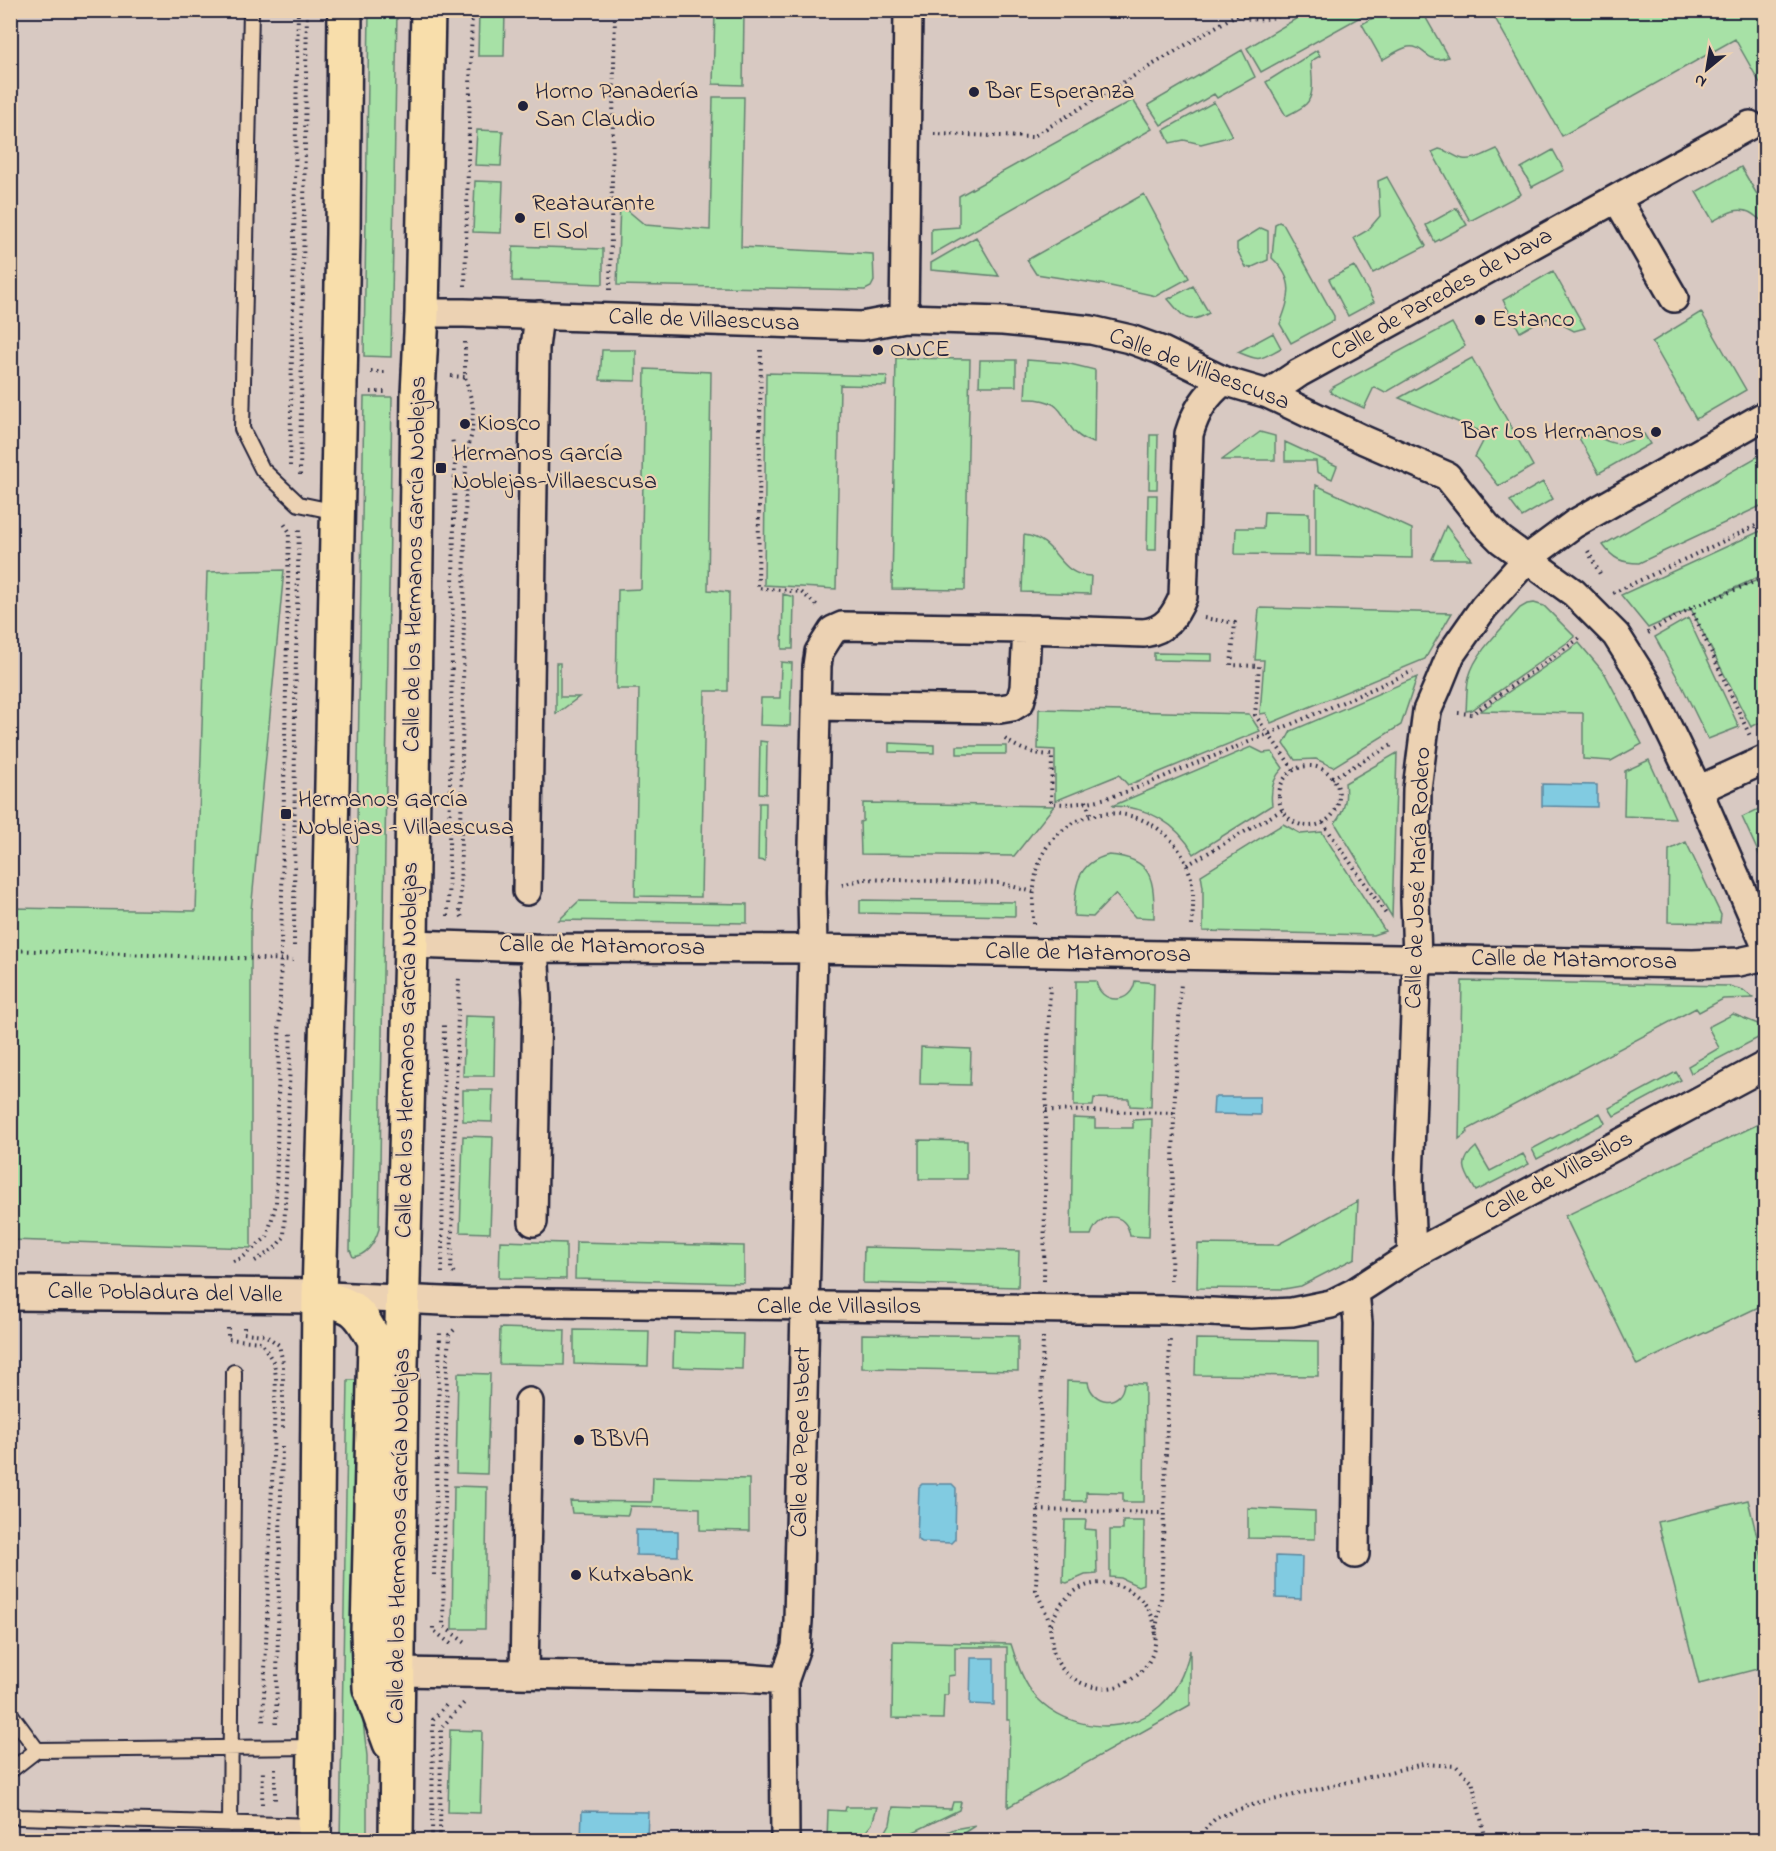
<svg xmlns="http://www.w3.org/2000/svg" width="1776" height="1851" viewBox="0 0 1776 1851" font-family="'Indie Flower',sans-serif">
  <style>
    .green { fill: #a7e1a6; stroke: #648270; stroke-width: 1.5 }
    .water { fill: #81cbe1; stroke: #5b879f; stroke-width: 1.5 }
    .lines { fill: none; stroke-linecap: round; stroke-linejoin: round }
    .service-casing { stroke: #22223b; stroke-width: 18 }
    .minor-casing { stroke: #22223b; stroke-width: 32 }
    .tertiary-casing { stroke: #22223b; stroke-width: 38 }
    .primary-casing { stroke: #22223b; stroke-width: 38 }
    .path { stroke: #22223b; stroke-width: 4; stroke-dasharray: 1.5 4.5; stroke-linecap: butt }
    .service { stroke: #ecd2b3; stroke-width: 14 }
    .minor { stroke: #ecd2b3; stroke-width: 27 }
    .tertiary { stroke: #ecd2b3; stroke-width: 33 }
    .primary { stroke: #f8deab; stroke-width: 33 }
    .poi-dot { fill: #22223b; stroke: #ecd2b3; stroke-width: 2 }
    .labels { text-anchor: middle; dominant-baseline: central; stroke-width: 4.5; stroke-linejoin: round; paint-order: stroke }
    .poi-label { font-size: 24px; fill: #22223b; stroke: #ecd2b3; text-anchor: start }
    .street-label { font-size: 24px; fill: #22223b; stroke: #ecd2b3 }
  </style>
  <rect width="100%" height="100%" fill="#d8c9c2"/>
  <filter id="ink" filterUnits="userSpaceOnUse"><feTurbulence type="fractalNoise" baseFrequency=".0167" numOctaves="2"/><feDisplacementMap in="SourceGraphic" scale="12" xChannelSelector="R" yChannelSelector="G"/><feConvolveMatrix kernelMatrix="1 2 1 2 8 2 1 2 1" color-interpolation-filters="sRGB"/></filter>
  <g filter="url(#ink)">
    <path class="green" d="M1387 10 1422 11 1448 57C1426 66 1425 44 1408 47 1399 49 1390 56 1382 60L1362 24Z
      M369 11H397L391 357 364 356Z
      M479 11H505L504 56H478Z
      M715 11H744L743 85 713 84Z
      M1309 11H1371L1261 72 1247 48Z
      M1491 11H1765V92L1735 39 1562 136Z
      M1242 50 1255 77 1217 98 1214 94 1161 125 1148 105Z
      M1317 50 1320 56 1311 61C1311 73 1316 94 1306 104 1301 109 1292 113 1286 116L1266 82Z
      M713 97H744L741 247 873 254 874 281 871 287 865 290 617 285 620 204 645 225 710 230Z
      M1133 100 1152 129 931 255V229L959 227V196Z
      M1214 102 1232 136 1201 144 1184 140 1170 143 1164 130Z
      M477 130 503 131 501 166 475 165Z
      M1439 149C1450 151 1453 157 1463 159 1474 161 1487 153 1497 149L1521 194 1470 221 1432 152Z
      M1553 150 1564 170 1532 187 1521 168Z
      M1741 167 1765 208V222C1758 220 1756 215 1749 212 1736 206 1723 216 1713 221L1696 192Z
      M1387 177 1426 246 1373 273 1354 238 1368 230 1380 216 1378 181Z
      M475 181 503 182 501 233 473 232Z
      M1144 194 1189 278 1156 296 1106 285 1036 274 1027 260Z
      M1457 208 1467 225 1435 242 1426 225Z
      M1279 222 1283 224 1334 316V320L1291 343 1280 324C1290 297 1296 280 1272 258L1275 224Z
      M1261 228 1268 231V260L1250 268 1246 267 1237 250V243Z
      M976 237 999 276 931 270V263Z
      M513 246 603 249V284L512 281Z
      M1354 266 1374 302 1348 316 1329 279Z
      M1553 271 1585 328 1574 331 1550 318 1541 320 1520 332 1503 300Z
      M1193 286 1209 313C1186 326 1183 316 1168 299Z
      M1701 312 1746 390 1696 419 1652 342Z
      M1452 323 1465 346 1385 393 1374 387 1364 408 1331 393 1330 390 1333 387Z
      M1273 333 1281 348C1259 360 1261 362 1238 352Z
      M602 350H636V381L600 380Z
      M896 358 970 359 965 590 892 589Z
      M1472 358 1533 466 1499 486 1475 457 1487 434 1399 398Z
      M980 360H1016V386H979Z
      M1027 360 1066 363 1095 370 1094 443C1055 432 1076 397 1025 399Z
      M645 369 711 372 708 590 729 592 728 691H705L701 897 635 896 639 689H616L618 590 641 589Z
      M766 373 887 376 886 386 840 385 836 589 764 585Z
      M364 397H392L379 1229C375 1242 368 1255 353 1257L350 1250Z
      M1260 432 1275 436V460H1222Z
      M1592 434C1619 447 1617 447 1644 434L1650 444 1599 473 1579 438Z
      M1150 435H1158L1157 489H1149Z
      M1285 442 1337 466 1332 479 1317 472 1316 461H1285Z
      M1762 454 1765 462V504L1639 563C1622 563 1613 559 1603 545Z
      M1543 482 1553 499 1522 517 1510 501Z
      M1316 485 1412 529V558L1316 556Z
      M1148 495H1157L1156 550H1147Z
      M1264 512 1309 513V555L1235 554 1236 528H1263Z
      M1446 526 1471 559H1432Z
      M1765 529V574L1711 599 1765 577V720L1751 727 1691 609 1648 628 1621 595Z
      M1024 535C1059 539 1057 576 1091 576L1090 594 1022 592Z
      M284 570 251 911V1248L11 1240V908L196 911 207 572Z
      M783 594 794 597 793 649H782Z
      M1534 603 1544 606 1575 637 1472 710 1466 711C1467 700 1466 688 1469 677 1476 651 1503 628 1520 608L1527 604Z
      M1259 608 1452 613 1425 659 1271 723 1266 713 1260 714 1264 660H1255Z
      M1688 618 1739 727 1708 739 1681 684 1655 637Z
      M1579 643 1605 674 1642 744 1611 761 1583 759V713L1481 711Z
      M1154 653 1212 654V661L1154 660Z
      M781 662 792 663 790 726 760 725 761 698H780Z
      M556 663H560V697H579L556 714Z
      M1417 677 1401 725 1333 767 1316 759 1295 760 1284 744 1291 731Z
      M1039 709 1249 714 1260 731 1128 785 1119 775 1055 801V750L1038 749Z
      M760 741 767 742 766 794 759 793Z
      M889 743 934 745V753L889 752Z
      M957 746H1006V754H957Z
      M1251 747 1263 753 1272 752 1283 768C1273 778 1270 791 1272 805L1194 854C1177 823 1147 806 1112 806Z
      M1397 753 1392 917 1335 823C1345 810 1347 799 1345 783Z
      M1649 760 1675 818 1624 816 1625 771Z
      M759 803H766L765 861 758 860Z
      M863 803 1054 806 1014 856 861 854 860 822 863 821Z
      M1765 806V867L1742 817Z
      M1283 824 1301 834 1322 832 1385 931 1373 935 1203 931V887L1201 875Z
      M1686 842 1721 915 1720 923 1668 922 1669 850Z
      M1109 855C1154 858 1154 881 1154 918L1135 917 1115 894 1093 917 1074 916C1075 886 1076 863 1109 855Z
      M860 900 1015 902V916L860 913Z
      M579 901 747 904V923L559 920Z
      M1076 981H1096C1100 1005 1132 1005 1135 981L1154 983 1151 1107 1130 1106 1129 1099 1094 1098 1093 1106H1074Z
      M1462 981 1729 986 1743 990 1753 998 1723 999 1699 1012 1696 1008 1467 1130 1468 1132 1459 1139Z
      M1733 1014 1763 1026 1760 1037 1691 1073 1688 1066 1719 1048 1708 1027Z
      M465 1016 495 1017 494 1076H463Z
      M921 1047 971 1049 970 1085 920 1084Z
      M1676 1072 1681 1080 1614 1116 1609 1108Z
      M463 1090H493L492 1122 463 1121Z
      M1600 1113 1605 1123 1537 1159 1532 1149Z
      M1073 1118 1095 1119V1128H1133V1120L1152 1119 1149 1237 1130 1236C1127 1211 1099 1211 1091 1235H1071Z
      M1765 1121V1304L1637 1365 1565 1216Z
      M463 1136 493 1137 490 1233 460 1232Z
      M919 1140 967 1141V1179H919Z
      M1476 1147 1490 1171 1523 1154 1529 1164 1476 1191C1465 1172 1457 1163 1476 1147Z
      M1358 1201 1355 1258 1301 1286 1284 1289 1197 1288 1198 1244 1277 1245Z
      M500 1241 566 1243V1279L499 1278Z
      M576 1242 744 1246V1283L575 1279Z
      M864 1247 1019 1251 1018 1287 863 1283Z
      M500 1328 565 1330 564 1365 499 1364Z
      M574 1330 649 1331 648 1366 574 1364Z
      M674 1332 743 1334 742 1369 673 1367Z
      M862 1334 1018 1336V1371L862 1368Z
      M1196 1339 1318 1341V1376L1195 1375Z
      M458 1373 490 1374 487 1474 456 1473Z
      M348 1380H361L357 1669 367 1756V1840H340Z
      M1067 1381 1088 1382C1092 1405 1122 1408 1124 1383L1145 1384 1144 1502H1123V1493L1086 1492V1501H1065Z
      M653 1477 749 1479V1531L700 1530V1508L630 1506 628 1515 572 1513 570 1501 652 1502Z
      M454 1486 487 1487 485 1629H452Z
      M1748 1500 1765 1569V1667L1699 1684 1658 1522Z
      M1248 1508 1315 1511V1539L1248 1538Z
      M1065 1520H1086L1085 1529 1096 1530 1097 1574 1085 1575 1067 1583 1063 1582Z
      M1123 1521H1144L1143 1584 1138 1586 1121 1578 1110 1577V1530H1123Z
      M893 1641 1011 1644C1017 1663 1023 1683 1037 1698 1068 1730 1125 1737 1160 1706 1177 1691 1185 1672 1190 1650V1705L1008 1807 1010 1720H1007V1647H955V1675L948 1676V1695H944L943 1719 892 1718Z
      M450 1730 482 1731 480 1813 448 1812Z
      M953 1802H961L959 1810 897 1840H881L890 1824 893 1807 951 1809Z
      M846 1807H877L872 1824 859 1840H827L828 1810 845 1811Z
      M976 1825 953 1840H930L954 1829Z"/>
    <path class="water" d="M1542 784 1597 785V807L1542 806Z
      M1214 1097H1260V1115L1213 1114Z
      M922 1484H952L956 1488 955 1539 951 1543 922 1542 917 1539 919 1487Z
      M636 1530 678 1531V1556L636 1555Z
      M1276 1556 1302 1557 1301 1599 1276 1598Z
      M971 1658H994V1705L970 1704Z
      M582 1811 648 1812 647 1840H581Z"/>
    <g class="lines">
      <g class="service-casing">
        <path id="service" d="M251 10 242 429 262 469 299 504 337 512
          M10 1713 37 1750 315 1747
          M10 1771 37 1750
          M10 1812 19 1817 314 1826
          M230 1824 234 1372"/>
      </g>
      <g class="minor-casing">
        <path id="minor" d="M1617 199 1674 298
          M422 313H464L862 326 904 318 1003 321 1091 330 1130 339 1160 350 1224 381 1268 394 1364 440 1447 476 1486 525 1501 540 1574 593 1616 635 1647 684 1698 790 1766 946
          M904 318 908 10
          M1268 394 1299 373 1750 125
          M816 706 1000 709 1012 707 1020 702 1024 688 1027 629
          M1698 790 1766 759
          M527 891 535 348 539 315
          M411 944 534 948 813 949 1693 964 1739 962 1766 956
          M533 1222 537 999 534 948
          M1412 1255 1409 1180 1417 959 1415 899 1417 789 1427 711 1438 686 1451 654 1484 607 1528 558 1574 524 1766 415
          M1355 1292 1358 1323 1355 1554
          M329 1296 466 1302 1171 1310 1251 1314 1292 1312 1331 1304 1355 1292 1412 1255 1766 1065
          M399 1672 745 1678 784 1681
          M524 1674 529 1402
          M785 1840 784 1681 796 1647 798 1621 813 949 812 893 817 666 819 652 833 630 842 626 1027 629 1144 633C1166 630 1175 616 1183 597L1189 434C1196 411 1205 396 1224 381"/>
      </g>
      <g class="tertiary-casing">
        <path id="tertiary" d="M10 1293 319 1296"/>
      </g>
      <g class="primary-casing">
        <path id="primary" d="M319 1296C354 1307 358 1308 375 1341L368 1633 370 1688 390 1743
          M314 1840 319 1296 329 934 343 234 345 10
          M396 1840 401 1365 411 944 418 394 422 313 428 10"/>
      </g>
      <path class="path" d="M1236 16C1261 23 1274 18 1297 10
        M934 134 1032 137 1244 10
        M465 286 472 10
        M610 290 615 10
        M761 350 758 588 801 592 819 607
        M371 372H388
        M451 376 465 377
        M371 392H388
        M290 466 298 10
        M300 475 307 10
        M1588 551 1601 576
        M1613 593 1766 521
        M1691 608 1750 736
        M1204 618 1235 623 1231 665 1259 666 1255 715 1294 770
        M1648 633 1691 608 1766 577
        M1458 713 1472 714 1580 638
        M1005 739C1020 750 1033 754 1052 755L1051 803C1101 809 1149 782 1194 764 1268 735 1341 703 1413 671
        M1279 796a30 30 0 1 1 60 0a30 30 0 1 1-60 0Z
        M1332 778 1392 745
        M1086 801 1091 816
        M1323 823 1386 914
        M1187 865 1282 810
        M842 885 863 879 1000 883 1033 892
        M448 916 455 455 452 438
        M462 917 460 914 466 456 472 433 473 406 465 377V342
        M1033 924C1033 897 1032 867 1049 844 1090 792 1169 810 1189 871 1195 888 1193 907 1192 926
        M294 946 295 702 299 527
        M10 950 293 960
        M1046 1110 1174 1113
        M233 1261 242 1258 267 1237 276 1204 289 531 283 522
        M255 1261 274 1249 284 1237 291 1031
        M442 1273 444 1022
        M454 1273 451 1270 459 975
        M1044 1281 1046 1110 1050 983
        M1171 1281 1174 1113 1181 982
        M244 1327V1333L265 1335 279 1345 283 1363V1431
        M228 1328V1339L261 1342 274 1363 276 1377 263 1724
        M454 1330 449 1335 447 1365 443 1626 467 1644
        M1043 1337 1036 1590C1040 1602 1049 1615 1050 1628 1052 1639 1051 1649 1056 1659 1066 1681 1096 1693 1118 1686 1134 1680 1148 1668 1153 1652 1173 1589 1076 1547 1050 1627
        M1038 1510 1163 1513
        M434 1575 440 1331
        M433 1627V1630L451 1644
        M1155 1635 1161 1598 1170 1339
        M276 1724 282 1447
        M275 1768V1802
        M262 1804 263 1769
        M432 1840 433 1720 448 1703
        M440 1840 441 1728 464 1703
        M1200 1840 1203 1831 1216 1818 1248 1806 1423 1764 1456 1766 1472 1781 1486 1840"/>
      <use href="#service" class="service"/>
      <use href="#minor" class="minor"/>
      <use href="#tertiary" class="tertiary"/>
      <use href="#primary" class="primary"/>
    </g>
  </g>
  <g class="poi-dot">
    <circle cx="974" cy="92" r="6"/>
    <circle cx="523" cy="106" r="6"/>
    <circle cx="520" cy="218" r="6"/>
    <circle cx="1480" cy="320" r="6"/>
    <circle cx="878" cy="350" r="6"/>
    <circle cx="465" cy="424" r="6"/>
    <circle cx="1656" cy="432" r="6"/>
    <rect x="435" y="462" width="12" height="12" rx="3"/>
    <rect x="280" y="808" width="12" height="12" rx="3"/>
    <circle cx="579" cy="1440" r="6"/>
    <circle cx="576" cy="1575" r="6"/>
  </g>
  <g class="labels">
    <g class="poi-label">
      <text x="535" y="92">Horno Panadería<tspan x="535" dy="28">San Claudio</tspan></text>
      <text x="986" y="92">Bar Esperanza</text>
      <text x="532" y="204">Reataurante<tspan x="532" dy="28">El Sol</tspan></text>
      <text x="1492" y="320">Estanco</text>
      <text x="890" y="350">ONCE</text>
      <text x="477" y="424">Kiosco</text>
      <text x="1644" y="432" text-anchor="end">Bar Los Hermanos</text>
      <text x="453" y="454">Hermanos García<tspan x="453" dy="28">Noblejas-Villaescusa</tspan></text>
      <text x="298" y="800">Hermanos García<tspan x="298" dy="28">Noblejas - Villaescusa</tspan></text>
      <text x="591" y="1440">BBVA</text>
      <text x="588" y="1575">Kutxabank</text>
    </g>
    <g class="street-label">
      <text transform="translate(1442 295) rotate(-29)">Calle de Paredes de Nava</text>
      <text transform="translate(704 321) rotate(2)">Calle de Villaescusa</text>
      <text transform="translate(1199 370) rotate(21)">Calle de Villaescusa</text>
      <text transform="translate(416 564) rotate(-89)">Calle de los Hermanos García Noblejas</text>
      <text transform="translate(1419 878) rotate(-88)">Calle de José María Rodero</text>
      <text transform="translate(602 947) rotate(1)">Calle de Matamorosa</text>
      <text transform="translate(1088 954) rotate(1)">Calle de Matamorosa</text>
      <text transform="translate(1574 961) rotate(1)">Calle de Matamorosa</text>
      <text transform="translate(408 1050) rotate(-89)">Calle de los Hermanos García Noblejas</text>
      <text transform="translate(1559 1176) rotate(-28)">Calle de Villasilos</text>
      <text transform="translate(165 1294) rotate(1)">Calle Pobladura del Valle</text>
      <text x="839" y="1307">Calle de Villasilos</text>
      <text transform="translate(802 1442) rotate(-89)">Calle de Pepe Isbert</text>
      <text transform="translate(400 1536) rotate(-89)">Calle de los Hermanos García Noblejas</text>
    </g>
  </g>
  <rect width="1776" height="1851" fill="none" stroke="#ecd2b3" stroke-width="36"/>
  <rect x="18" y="18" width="1740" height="1815" fill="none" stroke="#22223b" stroke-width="2" filter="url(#ink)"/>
  <g transform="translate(1707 69) rotate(210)" stroke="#ecd2b3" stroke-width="4.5" paint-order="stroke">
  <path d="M0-4.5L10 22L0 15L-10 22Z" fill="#22223b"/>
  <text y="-9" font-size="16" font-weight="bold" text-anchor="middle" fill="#22223b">N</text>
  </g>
</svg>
